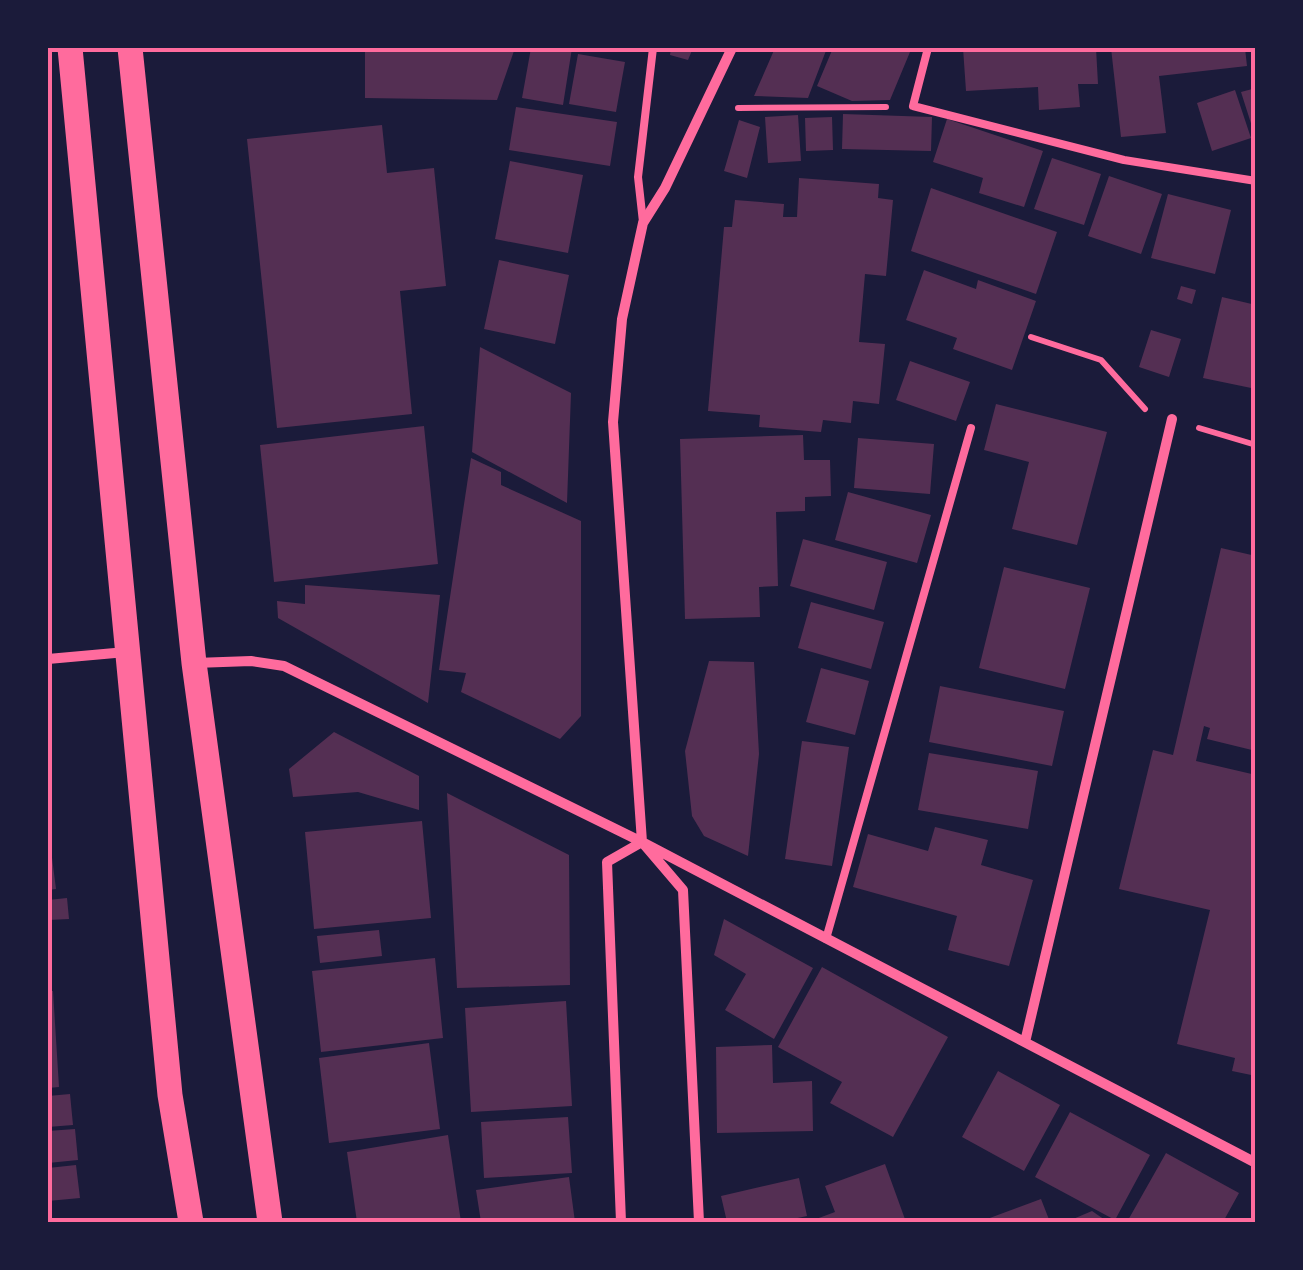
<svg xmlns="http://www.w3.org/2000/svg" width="1303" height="1270" viewBox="0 0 1303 1270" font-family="Ubuntu,sans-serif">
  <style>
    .building { fill: #542f53 }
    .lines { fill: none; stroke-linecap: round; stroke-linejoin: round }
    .path { stroke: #ff6b9d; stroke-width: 6 }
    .service { stroke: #ff6b9d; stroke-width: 8 }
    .minor { stroke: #ff6b9d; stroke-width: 10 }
    .primary { stroke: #ff6b9d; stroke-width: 25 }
    .neatline { fill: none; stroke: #ff6b9d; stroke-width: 4 }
  </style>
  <rect width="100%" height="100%" fill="#1b1b3a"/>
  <path class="building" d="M365 48H515L497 100 365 98Z
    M531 48H572L563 105 522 98Z
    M671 48H693L688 60 670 55Z
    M775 48H827L808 98 754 96Z
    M833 48H899L910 52 890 100 852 101 817 86Z
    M963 48H1096L1098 84H1078L1080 107 1039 110 1038 87 966 91Z
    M1111 48H1245L1247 66 1159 76 1166 133 1121 137Z
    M578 54 625 62 616 112 569 104Z
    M1256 88V135L1255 136 1241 92Z
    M1235 90 1251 138 1212 151 1197 103Z
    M516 107 617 122 610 166 509 150Z
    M843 114 932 117 931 151 842 149Z
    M798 115 801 161 768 163 765 117Z
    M832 117 833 150 806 151 805 118Z
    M947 119 1043 151 1024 207 979 193 983 178 933 162Z
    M739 120 760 127 747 178 724 171Z
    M382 125 387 173 434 168 446 286 400 291 412 414 277 428 247 139Z
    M1052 158 1101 174 1084 225 1034 209Z
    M510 161 583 175 568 253 495 239Z
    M1109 176 1162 194 1141 254 1088 236Z
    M799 178 879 184 878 198 893 200 886 276 865 274 859 342 885 344 879 404 853 401 851 423 823 420 821 432 759 427 760 415 708 411 724 227H732L735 200 784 204 783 217H797Z
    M931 188 1057 232 1036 294 911 251Z
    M1168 194 1231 210 1215 274 1151 258Z
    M499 260 569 275 555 344 484 329Z
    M924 270 976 289 978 280 1036 301 1012 370 953 349 957 338 906 320Z
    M1181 286 1196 290 1192 304 1177 299Z
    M1222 297 1256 305V389L1203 378Z
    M1151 330 1181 339 1169 377 1139 367Z
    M480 347 571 393 567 503 472 452Z
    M910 361 970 382 956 421 896 400Z
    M996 404 1107 432 1077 545 1012 529 1029 462 984 450Z
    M424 426 438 564 274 582 260 445Z
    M803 435 804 460H830L831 496 805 497V511L776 512 778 586 759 587 760 617 685 619 680 439Z
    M858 438 934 444 930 494 854 488Z
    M471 458 501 472V485L581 521V716L560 739 461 692 466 673 439 670Z
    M848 492 931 515 917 563 835 540Z
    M803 539 887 562 874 610 790 586Z
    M1221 548 1256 556V751L1207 739 1210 728 1204 726 1196 761 1256 775V1076L1232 1071 1235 1058 1177 1044 1210 910 1119 889 1153 750 1173 755Z
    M1004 567 1090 588 1065 689 979 668Z
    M305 585 440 595 428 703 278 618 277 601 305 604Z
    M811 602 884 622 871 669 798 648Z
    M709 661 754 662 759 754 748 856 704 836 692 816 685 751Z
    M821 668 869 681 855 735 806 722Z
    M940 686 1064 711 1052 766 929 742Z
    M334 732 419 776V810L358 792 293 797 289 769Z
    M802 741 849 747 832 866 785 859Z
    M929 753 1038 771 1028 829 918 810Z
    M447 793 569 855 570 985 457 988Z
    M422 821 431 918 314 929 305 832Z
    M48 826 56 889 48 890Z
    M935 827 988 840 981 865 1033 880 1009 966 948 950 957 916 853 887 868 834 928 851Z
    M67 898 69 919 48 920V900Z
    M724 919 813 968 774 1039 725 1010 746 974 714 955Z
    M379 930 382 956 320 963 317 936Z
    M435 958 443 1038 321 1052 312 971Z
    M822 967 948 1037 893 1137 830 1103 842 1082 778 1047Z
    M48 991H53L59 1087 48 1088Z
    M566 1001 572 1106 471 1112 465 1008Z
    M429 1043 440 1129 329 1143 319 1058Z
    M772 1045 773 1083 812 1081 813 1131 717 1133 716 1047Z
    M998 1071 1060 1105 1024 1171 962 1137Z
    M70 1094 73 1125 48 1127V1096Z
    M1070 1112 1150 1155 1115 1220 1035 1177Z
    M568 1117 572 1173 484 1178 481 1122Z
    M75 1129 78 1160 48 1163V1131Z
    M448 1135 461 1222H357L347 1152Z
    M1166 1153 1239 1193 1223 1222H1127Z
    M885 1164 906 1222H808L835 1212 825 1186Z
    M76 1165 80 1198 48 1201V1168Z
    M569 1177 575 1222H481L476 1190Z
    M799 1178 807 1216 779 1222H727L721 1196Z
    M1041 1199 1050 1222H979Z
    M1092 1211 1108 1222H1066Z"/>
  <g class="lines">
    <path class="path" d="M738 108 886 107
      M1031 337 1101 360 1145 409
      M1199 428 1256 445"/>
    <path class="service" d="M928 48 913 106 1124 160 1256 181
      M643 222 638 177 653 48
      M826 939 971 428"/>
    <path class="minor" d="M48 659 126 652
      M195 663 251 661 284 666 642 842 1256 1163
      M1025 1042 1172 419
      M621 1222 607 862 642 842
      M699 1222 683 890 642 842 613 422 622 319 643 223 665 188 732 48"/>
    <path class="primary" d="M70 48 170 1095 191 1222
      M130 48 194 663 270 1222"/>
  </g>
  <rect width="1303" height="1270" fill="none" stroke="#1b1b3a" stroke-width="100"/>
  <rect x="50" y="50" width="1203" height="1170" class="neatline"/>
</svg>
